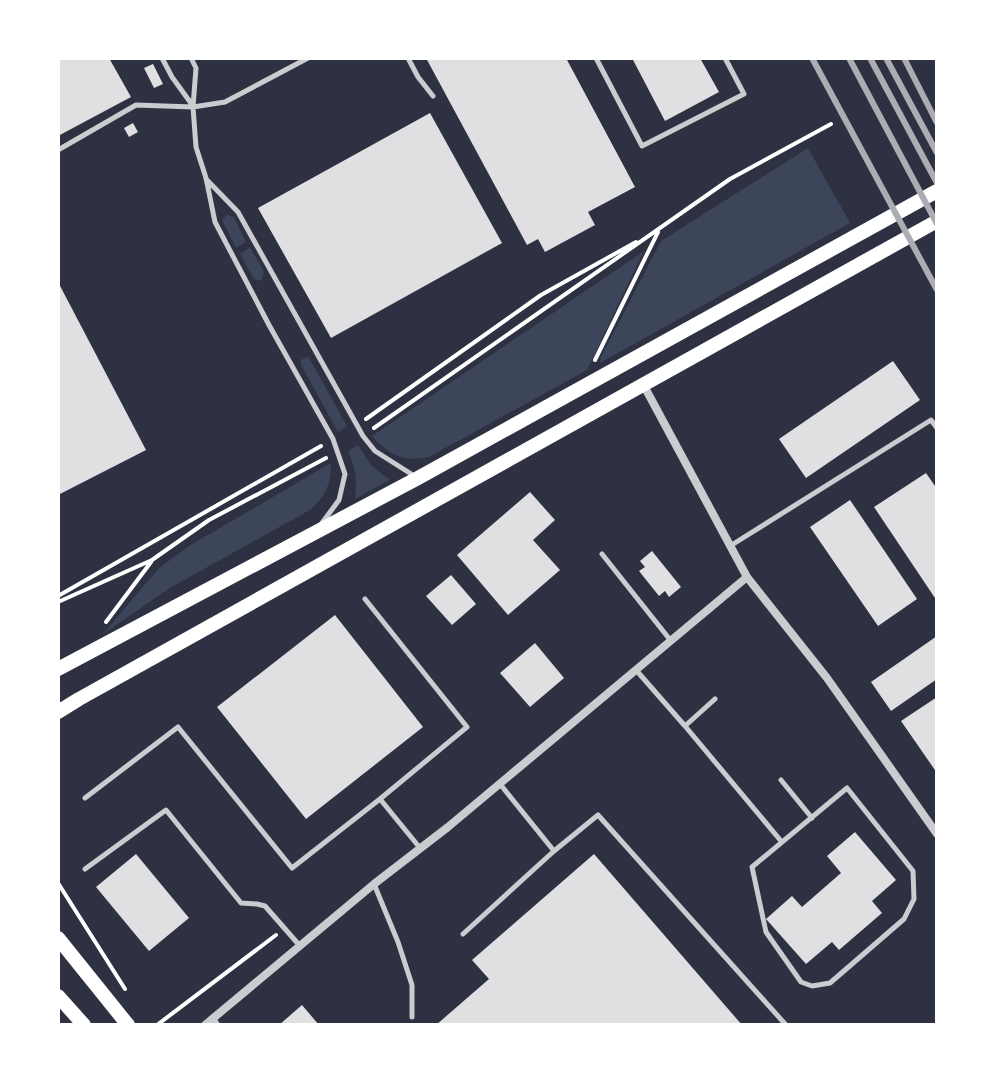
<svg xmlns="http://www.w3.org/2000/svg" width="995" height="1083" viewBox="0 0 995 1083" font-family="Helvetica,sans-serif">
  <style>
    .green { fill: #3c4559 }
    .building { fill: #e0e0e3 }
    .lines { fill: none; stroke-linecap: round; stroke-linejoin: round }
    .path { stroke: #fff; stroke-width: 4 }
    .service { stroke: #caccd0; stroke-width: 5 }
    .minor { stroke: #caccd0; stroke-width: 8 }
    .primary { stroke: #fff; stroke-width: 14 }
    .rail { stroke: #abadb3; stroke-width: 6 }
  </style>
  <rect width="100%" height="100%" fill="#2d3142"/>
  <path class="green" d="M808 148 850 223 600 363 601 357 661 241Z
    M227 215 234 217 246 242 236 248 223 222V219Z
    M250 247 264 272 262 279 259 281 254 279 240 254Z
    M644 251 587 370 429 457C402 462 390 456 372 436Z
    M307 357 309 358 347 426 338 432 301 365V360Z
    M358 445 371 465 390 480 355 499C357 481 356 468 348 452Z
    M331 463C331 484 326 496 310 510L170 588 103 634 159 568 189 546Z"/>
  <path class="building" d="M58 58H109L131 97 58 136Z
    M426 58H566L635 187 588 212 595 225 545 252 538 239 527 245Z
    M632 58H700L719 92 665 121Z
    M153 64 163 84 154 88 144 68Z
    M430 113 502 243 331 338 258 208Z
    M133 123 138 132 129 137 124 128Z
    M58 282 146 450 58 495Z
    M893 361 920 400 806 478 779 439Z
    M926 473 937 489V601L874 507Z
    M530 492 555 520 533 540 560 570 508 615 457 555Z
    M850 500 917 599 878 626 810 527Z
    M652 551 681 587 669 597 665 591 659 596 639 571 645 567 640 561Z
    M451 575 476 604 452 625 426 596Z
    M335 615 423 727 306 819 217 707Z
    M937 636V679L891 711 871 682Z
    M535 643 564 678 530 707 500 673Z
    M937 697V773L901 721Z
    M855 832 896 880 872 901 882 913 839 950 832 942 806 964 766 919 792 896 802 907 841 873 827 856Z
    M136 854 189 918 149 951 96 887Z
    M594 854 742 1025H436L489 979 472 960Z
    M302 1005 319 1025H279Z"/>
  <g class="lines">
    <path class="path" d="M595 360 658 232
      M366 419 541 295 636 242
      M374 428 730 179 831 124
      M58 596 321 446
      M58 602 152 560 209 520 326 458
      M106 622 151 562
      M58 883 125 989
      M157 1025 276 935"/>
    <path class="service" d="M162 58 172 77 193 106
      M191 58 196 68 193 107 196 147 206 178 215 222 269 325 333 439 345 474 339 500 322 523
      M408 58 418 77 433 96
      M596 58 642 146 744 94 725 58
      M58 150 136 105 193 107 225 102 308 58
      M206 179 238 212 363 436 375 451 416 477
      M730 546 931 420 937 428
      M602 554 671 641
      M365 599 467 727 380 799
      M636 670 685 726 781 841
      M685 726 715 699
      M781 780 812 818
      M847 788 913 871 914 899 904 919 830 983 812 986 801 982 766 932 752 867Z
      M85 798 178 727 292 868 380 799 420 848
      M554 851 598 815 786 1025
      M85 869 166 810 241 903 257 904 265 906 300 946
      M374 884 398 942 412 985V1017
      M463 934 554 851 500 784
      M213 1018 218 1025"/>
    <path class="minor" d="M643 384 747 577 827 678 937 834
      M205 1025 374 884 448 827 747 577"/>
    <path class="primary" d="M58 669 418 478 937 191
      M58 712 79 699 937 221
      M58 938 128 1025
      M58 996 84 1025"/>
    <path class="rail" d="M812 58 937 290
      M849 58 937 224
      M870 58 937 183
      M886 58 937 153
      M904 58 937 123"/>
  </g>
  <rect width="995" height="1083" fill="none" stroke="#ffffff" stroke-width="120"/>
</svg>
